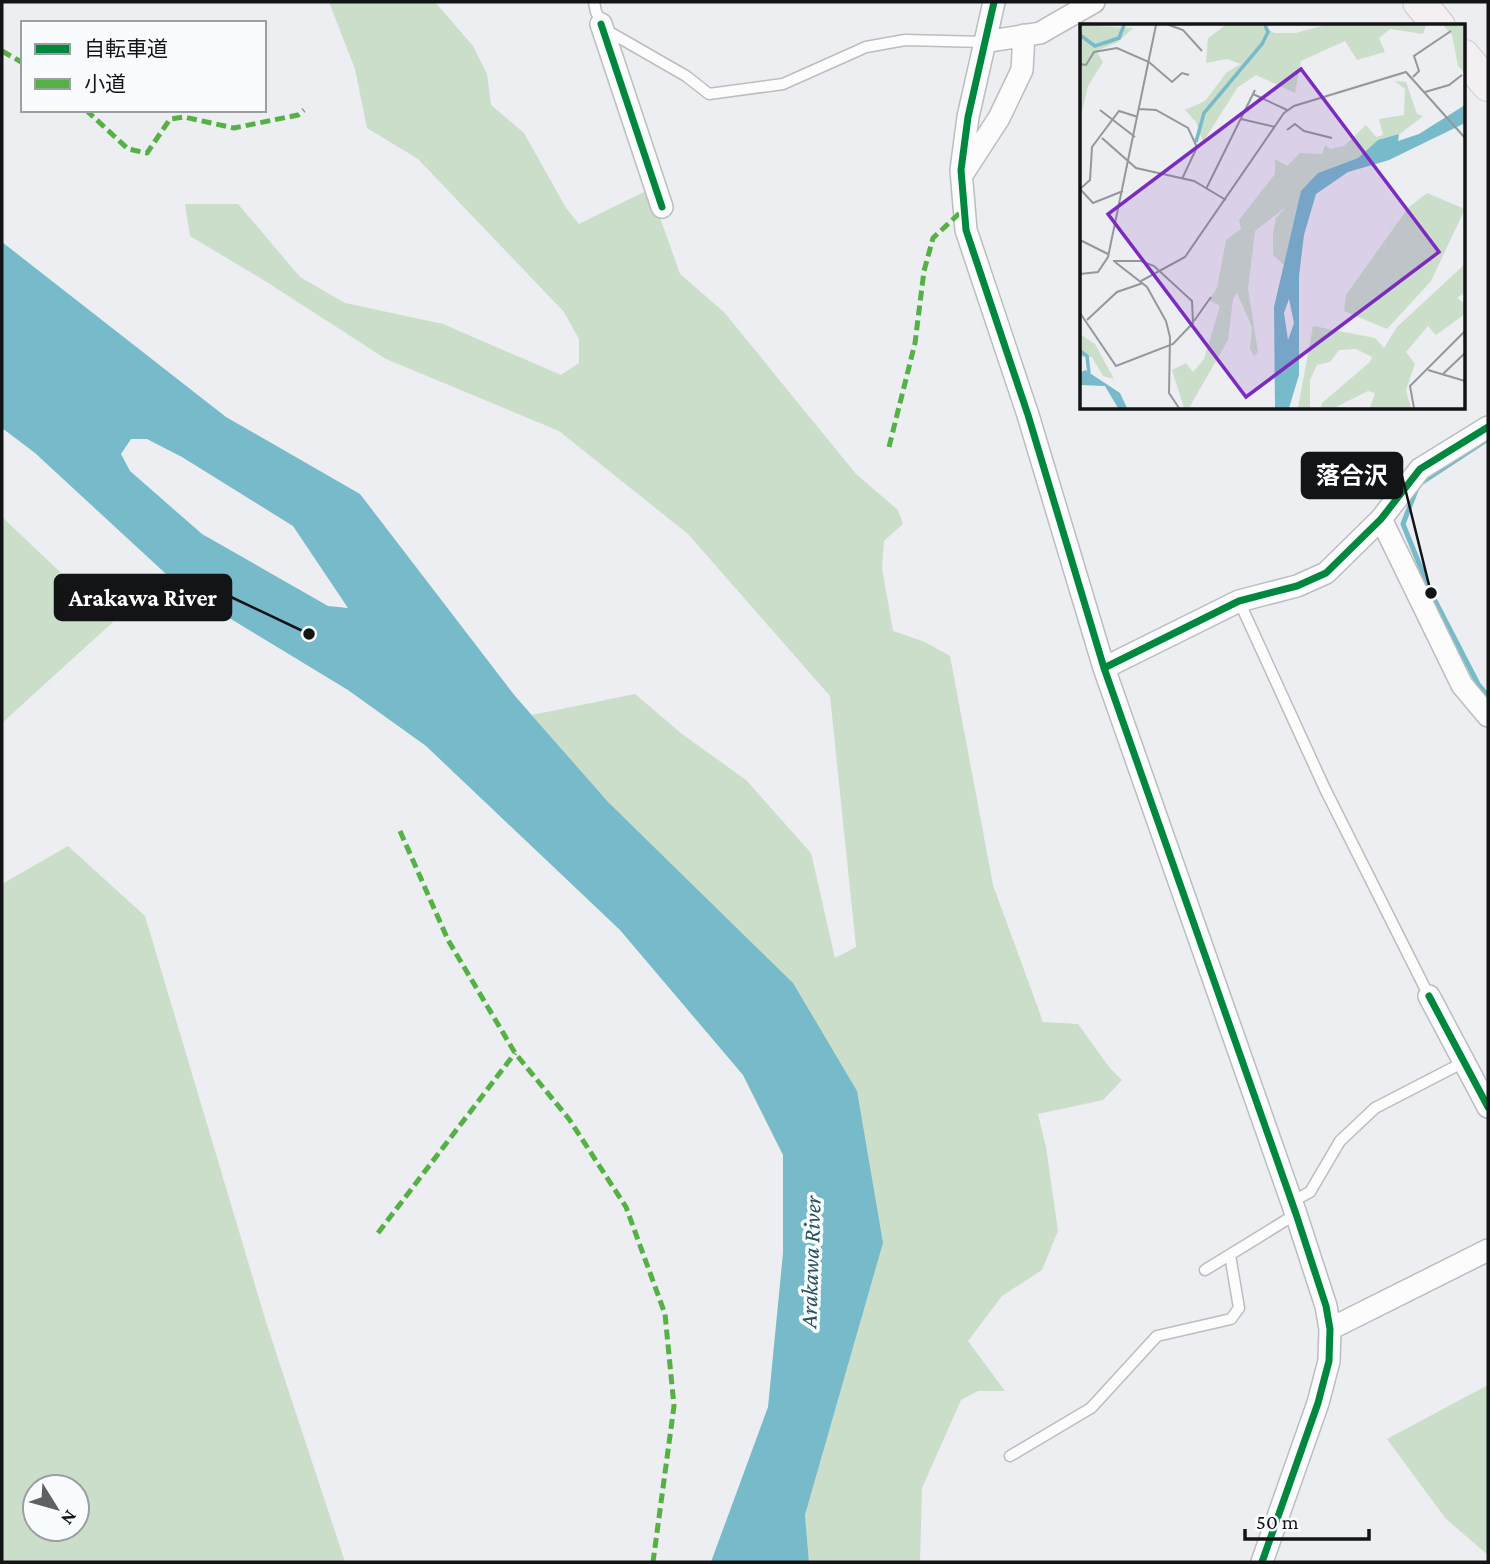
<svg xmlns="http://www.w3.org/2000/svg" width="1490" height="1564" viewBox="0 0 1490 1564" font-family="'Crimson Pro','Noto Sans JP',serif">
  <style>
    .green { fill: #cadec9; fill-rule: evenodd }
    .water { fill: #77bac9; fill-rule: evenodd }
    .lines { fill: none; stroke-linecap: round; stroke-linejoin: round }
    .stream { stroke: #77bac9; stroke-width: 5 }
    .lane-casing { stroke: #bcbdbf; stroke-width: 13 }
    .street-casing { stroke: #bcbdbf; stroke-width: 24 }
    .primary-casing { stroke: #c9cacb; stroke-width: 34 }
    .lane { stroke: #fcfcfd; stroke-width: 10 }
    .street { stroke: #fcfcfd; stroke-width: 21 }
    .primary { stroke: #f4eff0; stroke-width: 32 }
    .quiet { stroke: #55b144; stroke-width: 5; stroke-dasharray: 10 5; stroke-linecap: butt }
    .cycleway-casing { stroke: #f8fcff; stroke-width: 11 }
    .cycleway { stroke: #00873e; stroke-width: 7 }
    .labels { text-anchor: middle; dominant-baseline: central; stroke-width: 7; stroke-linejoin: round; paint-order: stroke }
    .water-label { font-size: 24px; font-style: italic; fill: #27505a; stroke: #f8fcff }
    .inset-river { fill: none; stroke: #77bac9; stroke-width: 3.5 }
    .inset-road { fill: none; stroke: #959799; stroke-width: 2 }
    .view { fill: #7b2cbf; fill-opacity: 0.15; stroke: #7b2cbf; stroke-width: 3.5 }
    .inset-edge { fill: none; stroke: #131415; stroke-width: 3.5 }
    .leader { fill: none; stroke: #131415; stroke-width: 2.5 }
    .callout-dot { fill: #131415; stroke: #f8fcff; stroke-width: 2.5 }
    .callout { fill: #131415; stroke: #131415; stroke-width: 2.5 }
    .callout-label { font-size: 24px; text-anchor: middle; font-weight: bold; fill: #fff }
  </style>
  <rect width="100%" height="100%" fill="#eceef1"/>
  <path class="green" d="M329 2H435L473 46 487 74 491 105 524 133 566 208 579 224 650 189 680 274 724 312 856 474 898 510 903 524 884 541 882 568 893 631 925 642 950 656 993 885 1043 1022 1078 1024 1109 1067 1122 1080 1103 1100 1038 1114 1046 1147 1058 1231 1042 1270 1002 1296 968 1341 1005 1391H978L961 1400 922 1488 920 1562H809L805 1515 883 1243 609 803 532 715 635 694 682 734 746 780 811 853 835 958 856 947 830 696 688 534 559 431 386 359 262 279 190 236 185 204H238L300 277 345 303 443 324 561 375 579 363V339L564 312 418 159 367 128 355 69Z
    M2 517 113 622 2 723Z
    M68 846 145 916 266 1322 345 1562H2V884ZM35 1487H77V1529H35Z
    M1488 1385V1555L1446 1519 1387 1439Z"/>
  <path class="water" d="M2 242 226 417 360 494 515 696 609 803 793 983 857 1091 883 1243 805 1515 809 1562H711L768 1407 783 1253V1155L743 1075 620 930 426 746 348 690 208 605 165 573 35 453 2 428ZM131 439H147L182 457 293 526 348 608 328 606 202 534 130 471 121 454Z"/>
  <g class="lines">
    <path class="stream" d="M1488 439 1418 485 1403 524 1431 593 1478 684 1488 696"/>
    <g class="lane-casing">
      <path id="lane" d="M594 2 596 12 606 30 686 76 709 94 783 84 866 47 905 40 984 42
        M1239 601 1325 789 1429 996
        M1291 1202 1310 1192 1340 1141 1375 1108 1464 1062
        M1205 1270 1296 1214
        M1010 1456 1091 1408 1157 1336 1231 1319 1239 1308 1230 1255"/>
    </g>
    <g class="street-casing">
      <path id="street" d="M994 2 968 117 961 170 966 230 1028 415 1104 668 1296 1214 1326 1306 1330 1329 1329 1361 1318 1403 1262 1562
        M601 24 662 207
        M984 42 1040 33 1094 2
        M962 175 999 118 1022 70 1024 35
        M1381 519 1462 685 1488 716
        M1104 668 1239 601 1297 586 1326 573 1381 519 1420 469 1488 427
        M1429 996 1488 1107
        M1330 1329 1488 1250"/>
    </g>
    <g class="primary-casing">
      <path id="primary" d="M1419 2 1439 26
        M1464 56 1488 85"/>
    </g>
    <use href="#lane" class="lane"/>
    <use href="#street" class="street"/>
    <use href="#primary" class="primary"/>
    <path class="quiet" d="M2 51 23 63
      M86 110 128 149 147 153 170 119 184 117 234 128 298 115 304 110
      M889 447 915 343 924 271 933 238 964 209
      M400 831 448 940 515 1053 569 1119 626 1207 665 1314 674 1406 653 1562
      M378 1233 515 1053"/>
    <g class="cycleway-casing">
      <path id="cycleway" d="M994 2 968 117 961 170 966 230 1028 415 1104 668 1296 1214 1326 1306 1330 1329 1329 1361 1318 1403 1262 1562
        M601 24 662 207
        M1104 668 1239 601 1297 586 1326 573 1381 519 1420 469 1488 427
        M1429 996 1488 1107"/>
    </g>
    <use href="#cycleway" class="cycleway"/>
  </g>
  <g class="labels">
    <g class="water-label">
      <text transform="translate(810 1262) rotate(-88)">Arakawa River</text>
    </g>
  </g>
  <g transform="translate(1080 24)">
    <rect width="385" height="385" fill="#eceef1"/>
    <path d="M0 1 53 4 38 18 16 27 23 38 8 62 0 96ZM146 1H182L194 9H216L245 1H346L343 10 310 5 299 14 305 28 277 36 265 17 221 37 215 69 176 51 158 63 123 118 116 98 105 86 125 77 147 48 161 40 147 35 126 39 128 14ZM363 1 385 2V49L378 42 372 11ZM315 57 326 58 337 90 343 92 320 110 298 116 278 134 238 149 205 242 193 231V209L196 194 207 182 175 207 168 265 178 328 174 332 170 325 172 303 157 269 153 275 148 316 109 384H104L92 346 106 339 113 348 124 335 140 282 129 276 137 264 146 216 161 205 159 196 195 150V135L207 142 220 129 242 130 245 121 250 125 264 122 286 101 296 113 303 111 299 95 324 91 325 65ZM347 169 385 185 351 257 307 305 264 287 266 271 328 184ZM385 240V268L377 274 384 279 385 290 356 311 348 302 326 328 335 340 326 366 331 384H290L295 369 288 367 254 384H241L242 379 290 338 292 333 276 325 259 326 250 338 237 341 230 356V384H218L233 302 295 314 304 324 317 303ZM0 310 15 320 34 355 23 352 12 333H0Z" fill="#cadec9"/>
    <path d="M385 81V99L309 136 268 148 236 170 224 211 219 252V351L209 384H195L194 283 221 167 238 149 278 134 298 116 319 110 318 117 339 110ZM209 275 214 299 208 316 204 289ZM5 346 40 369 47 384H38L25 362 0 361V349Z" fill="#77bac9" fill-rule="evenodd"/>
    <path class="inset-river" d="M0 11 15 22 39 14 44 1M116 118 124 89 182 20 188 8 185 1M0 327 7 332 9 349"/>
    <path class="inset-road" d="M89 1 103 6 122 27M0 40 6 41 14 28 37 24 69 38 92 58 102 49 109 51M333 53 339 47 334 32 371 7M345 68 369 61 382 51M173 70 207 86M59 85 76 86 108 104 117 123 102 155M20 86 55 113M161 95 195 103M207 106 215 100 224 107 252 114M22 114 56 144 114 157 146 176M126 165 175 66M43 167 13 179 0 165 10 156 12 123 39 87 58 93M0 216 28 230M35 238 67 263 86 297 90 313 89 369 99 384M0 250 18 248 28 233 76 1M61 257 105 233 204 89 214 82 326 48 385 114M0 289 36 342 93 320 113 299 112 277 74 242 61 237H33M7 296 37 268 63 259M114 297 131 273M348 346 385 357M363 350 385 329M334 384 330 362 385 307"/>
    <path class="view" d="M221 45 359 228 166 373 28 190Z"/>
    <rect width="385" height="385" class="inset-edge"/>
  </g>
  <path class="leader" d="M1431 593L1402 476M309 634L231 597"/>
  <g class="callout-dot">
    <circle cx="1431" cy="593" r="7"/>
    <circle cx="309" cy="634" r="7"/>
  </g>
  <g class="callout">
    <rect x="1302" y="453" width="100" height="45" rx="7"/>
    <rect x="55" y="575" width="176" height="45" rx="7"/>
  </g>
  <g class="callout-label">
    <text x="1352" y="484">落合沢</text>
    <text x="143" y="606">Arakawa River</text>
  </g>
  <rect width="1490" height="1564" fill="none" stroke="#131415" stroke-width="7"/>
  <rect x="21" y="21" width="245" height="91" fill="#f8fcff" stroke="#9c9fa1" stroke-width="2"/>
  <rect x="35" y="44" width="35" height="10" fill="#00873e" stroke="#9c9fa1" stroke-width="2"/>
  <text x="84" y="56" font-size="21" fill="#131415">自転車道</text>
  <rect x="35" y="79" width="35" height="10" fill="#55b144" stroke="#9c9fa1" stroke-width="2"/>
  <text x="84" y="91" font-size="21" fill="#131415">小道</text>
  <g transform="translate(56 1508) rotate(127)"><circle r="33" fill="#f8fcff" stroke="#9c9fa1" stroke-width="2"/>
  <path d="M0-5L12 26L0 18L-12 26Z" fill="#5f6062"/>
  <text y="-10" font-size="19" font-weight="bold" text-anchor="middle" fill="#131415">N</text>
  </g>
  <path d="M1245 1529v10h124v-10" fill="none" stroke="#131415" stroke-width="3.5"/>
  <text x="1256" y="1529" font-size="21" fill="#131415" stroke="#f8fcff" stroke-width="5" paint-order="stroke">50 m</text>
</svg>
